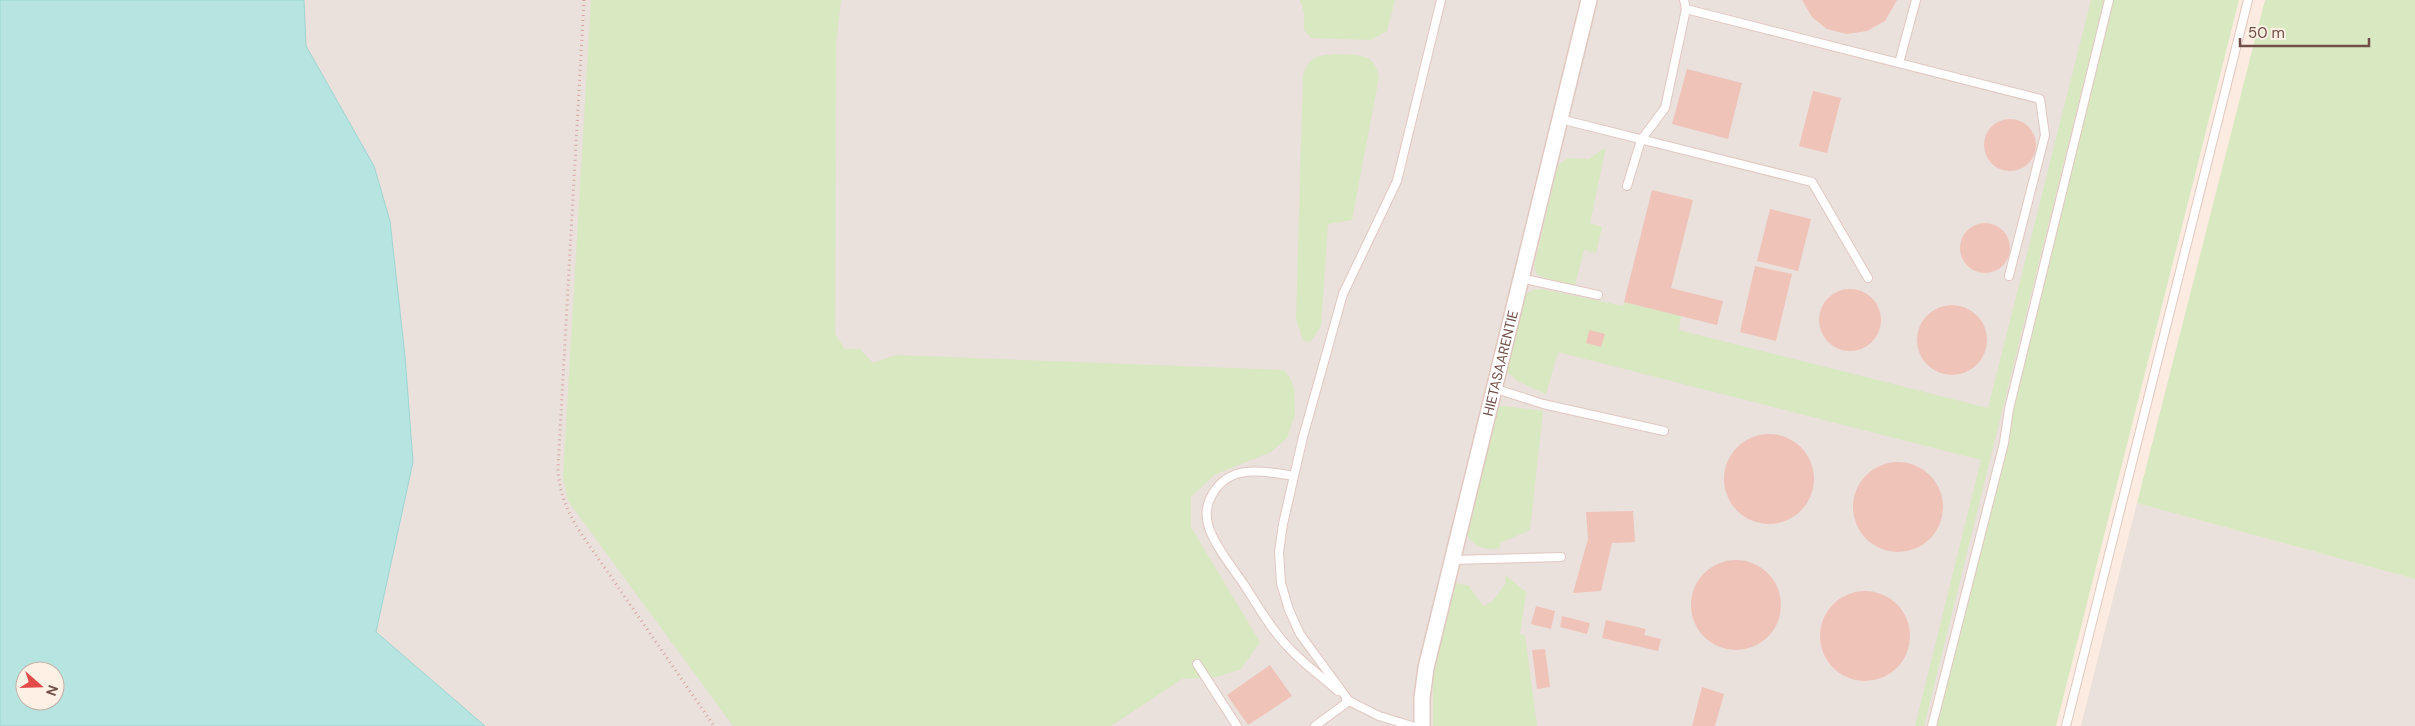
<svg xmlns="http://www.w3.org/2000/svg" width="2415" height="726" viewBox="0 0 2415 726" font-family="'DM Sans',sans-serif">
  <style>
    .industrial { fill: #eae0dc }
    .green { fill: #d8e8c0 }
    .water { fill: #b6e4e1; stroke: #9cd5d2; fill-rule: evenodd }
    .building { fill: #f0c3b9 }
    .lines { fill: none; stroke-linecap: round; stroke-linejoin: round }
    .service-casing { stroke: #e1c8c0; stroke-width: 10 }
    .minor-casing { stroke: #e1c8c0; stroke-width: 18 }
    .path { stroke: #d4a79c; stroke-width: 3; stroke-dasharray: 1 4; stroke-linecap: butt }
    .service { stroke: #fff; stroke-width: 8 }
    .minor { stroke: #fff; stroke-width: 15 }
    .labels { text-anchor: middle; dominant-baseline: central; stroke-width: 4; stroke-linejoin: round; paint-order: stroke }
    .street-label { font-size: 14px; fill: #714f48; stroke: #fff0e6 }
  </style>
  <rect width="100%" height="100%" fill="#fbebe0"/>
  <path class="industrial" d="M304 0H2143L1971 726H485L376 632 413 462 405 356 390 221 374 166 306 46Z
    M2137 503 2415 579V726H2081Z"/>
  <path class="green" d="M591 0H841L836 44 835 334 845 349H860L873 363 896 355 1283 370 1290 377 1294 389 1295 414 1287 438 1271 452 1214 475 1191 497V527L1260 642 1241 669 1217 677 1182 679 1111 726H733L568 501 563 476Z
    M1300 0H1395L1387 31 1371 40 1311 38 1304 30V12Z
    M2091 0H2104L1924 726H1915L1981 460 1558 352 1546 394 1519 382 1507 372 1526 294 1533 290 1542 289 1623 306 1624 302 1681 316 1679 330 1988 408Z
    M2113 0H2239L2056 726H1936Z
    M2265 0H2415V579L2137 503Z
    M1335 54C1356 55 1375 52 1379 77L1352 220 1328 224 1321 326 1310 342 1303 340 1296 319 1303 75C1310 56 1316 56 1335 54Z
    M1606 147 1590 223 1602 227 1596 253 1584 250 1575 285 1544 278 1536 273 1534 266 1558 165 1568 158 1589 159Z
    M1504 406 1543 411 1530 530 1500 543V548C1485 551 1473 547 1466 533L1497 411 1499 407Z
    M1505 575 1526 592 1520 634 1525 636 1537 726H1433V676L1456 583 1469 586 1483 606 1492 602 1506 583Z"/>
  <path class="water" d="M0 0H304L306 46 374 166 390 221 405 356 413 462 376 632 485 726H0ZM25 671H55V701H25Z"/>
  <path class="building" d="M1802 0H1897L1885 21 1867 31 1847 34 1827 29 1812 17Z
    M1687 69 1742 83 1728 139 1672 124Z
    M1813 91 1841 98 1827 153 1799 146Z
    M1984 145a26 26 0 1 1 52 0a26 26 0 1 1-52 0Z
    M1652 190 1693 200 1671 288 1723 301 1717 325 1624 302Z
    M1770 209 1811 219 1798 271 1757 261Z
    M1960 248a25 25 0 1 1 50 0a25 25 0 1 1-50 0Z
    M1755 266 1792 274 1776 341 1740 332Z
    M1819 320a31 31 0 1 1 62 0a31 31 0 1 1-62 0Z
    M1917 340a35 35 0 1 1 70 0a35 35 0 1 1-70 0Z
    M1589 330 1605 334 1601 347 1586 343Z
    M1724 479a45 45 0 1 1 90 0a45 45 0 1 1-90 0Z
    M1853 507a45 45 0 1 1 90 0a45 45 0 1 1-90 0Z
    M1633 511 1635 542 1612 543 1601 591 1573 593 1588 539 1586 512Z
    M1691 605a45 45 0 1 1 90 0a45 45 0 1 1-90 0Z
    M1820 636a45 45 0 1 1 90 0a45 45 0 1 1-90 0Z
    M1536 606 1555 611 1551 629 1531 624Z
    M1562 616 1590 623 1587 634 1560 627Z
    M1606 620 1646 629 1644 635 1661 639 1658 651 1602 638Z
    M1545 649 1550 687 1537 689 1532 650Z
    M1270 665 1292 696 1248 725 1227 695Z
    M1702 687 1724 694 1715 726H1692Z"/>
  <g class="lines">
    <g class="service-casing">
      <path id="service" d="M1684 0 1686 9 2040 99 2045 135 2009 276
        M1899 63 1916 0
        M1560 119 1812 182 1868 278
        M1627 186 1641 140 1665 108 1686 9
        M1520 278 1598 295
        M1493 388 1543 404 1664 431
        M1294 476C1265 471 1229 463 1212 495 1206 505 1205 516 1209 528 1216 547 1231 566 1243 583 1257 604 1271 630 1289 648 1304 664 1322 677 1338 691
        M1452 560 1561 557
        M1197 664 1237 726
        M1315 726 1349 701 1346 699
        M1412 726 1379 716 1349 701 1300 634 1289 610 1281 583 1279 552 1283 524 1303 437 1343 294 1397 181 1441 0
        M1932 726 2004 443 2009 409 2109 0
        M2066 726 2248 0"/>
    </g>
    <g class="minor-casing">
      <g id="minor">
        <path id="s1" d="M1422 726V698L1426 668 1589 0"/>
      </g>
    </g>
    <path class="path" d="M584 0 558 468C559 493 567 511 580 532L714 726"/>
    <use href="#service" class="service"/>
    <use href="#minor" class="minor"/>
  </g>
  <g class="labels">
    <g class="street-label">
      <text stroke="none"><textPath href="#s1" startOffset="372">HIETASAARENTIE</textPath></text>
    </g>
  </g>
  <g transform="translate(40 686) rotate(110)"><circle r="24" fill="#fff0e6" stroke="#c6b0a7"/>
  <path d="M0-4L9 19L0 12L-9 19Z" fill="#e34a48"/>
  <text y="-8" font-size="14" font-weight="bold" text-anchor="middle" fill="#714f48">N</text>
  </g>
  <path d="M2240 38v8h129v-8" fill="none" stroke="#714f48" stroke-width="2.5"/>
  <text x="2248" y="38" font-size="15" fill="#714f48" stroke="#fff0e6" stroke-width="4" paint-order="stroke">50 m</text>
</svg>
